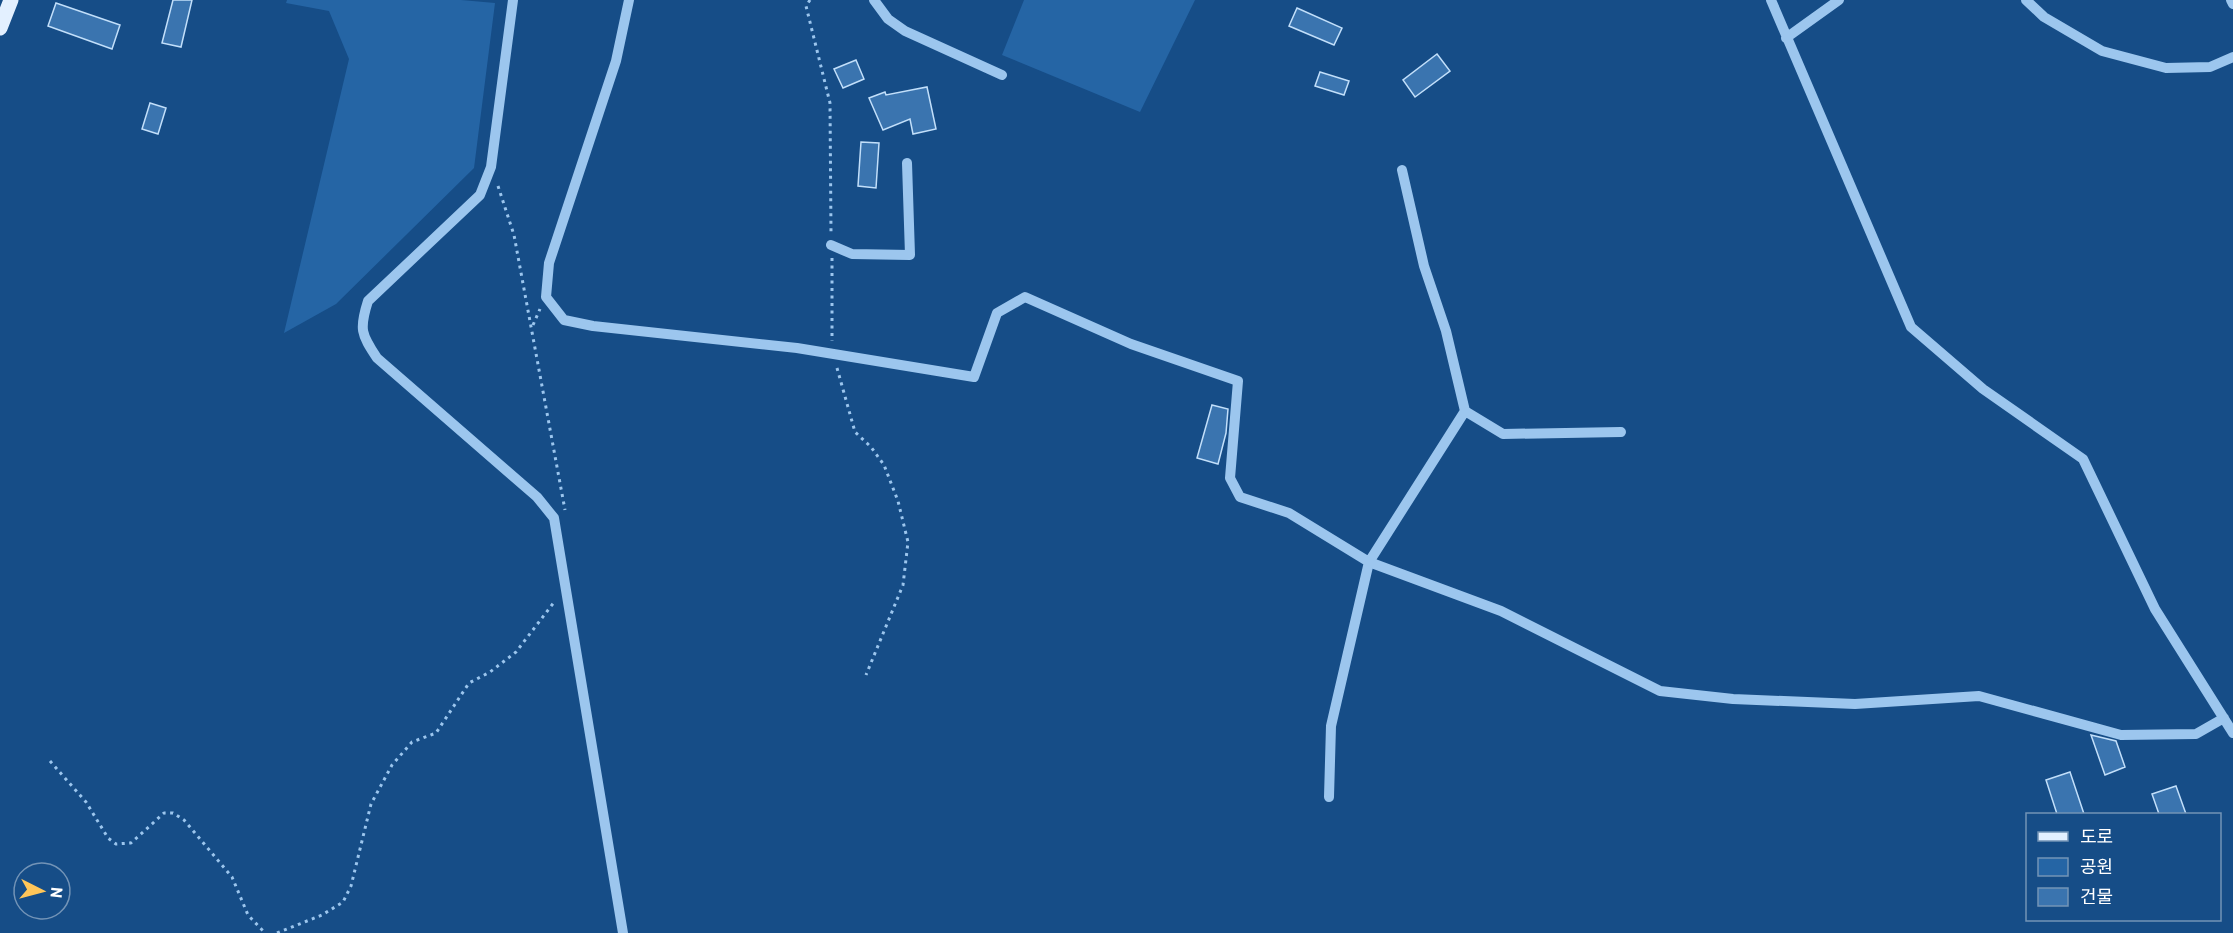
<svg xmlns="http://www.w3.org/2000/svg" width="2233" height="933" viewBox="0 0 2233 933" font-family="Barlow,'Noto Sans KR',sans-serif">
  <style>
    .green { fill: #2565a5 }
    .building { fill: #3a74af; stroke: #c2dffa; stroke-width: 1.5 }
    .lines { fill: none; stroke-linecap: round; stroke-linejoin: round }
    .path { stroke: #9cc6ee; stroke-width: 3; stroke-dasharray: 3 4.5; stroke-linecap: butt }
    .minor { stroke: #9cc6ee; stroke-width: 10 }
    .major { stroke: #e3f0ff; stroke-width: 15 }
  </style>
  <rect width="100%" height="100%" fill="#164d87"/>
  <path class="green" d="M287 0H461L495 3 474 168 336 304 284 333 349 59 329 11 286 3Z
    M1024 0H1195L1140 112 1002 55Z"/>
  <path class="building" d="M173 0H192L181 47 162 43Z
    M56 3 120 25 112 49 48 26Z
    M1297 8 1342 28 1334 45 1289 26Z
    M1437 54 1450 71 1415 97 1403 80Z
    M856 60 864 79 843 88 834 69Z
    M1320 72 1349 81 1344 95 1315 86Z
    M927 87 936 129 913 134 910 119 883 130 869 98 885 92 886 95Z
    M150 103 166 108 158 134 142 129Z
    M861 142 879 143 876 188 858 186Z
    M1212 405 1228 409 1226 433 1218 464 1197 458Z
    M2091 735 2116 741 2125 767 2105 775Z
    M2070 772 2084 814H2057L2046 780Z
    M2176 786 2186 814H2159L2152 794Z"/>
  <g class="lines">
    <path class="path" d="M810 0 806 6 830 103 831 233
      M498 186 514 235 565 510
      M832 258V341
      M533 325 540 309
      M837 368 855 432 871 447 884 465 898 501 908 542 903 585 866 675
      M50 761 86 802 108 838 116 844 131 843 164 813H173L184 820 232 877 248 915 265 933
      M277 933 322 915 343 902 351 886 371 804 392 765 412 742 436 733 469 683 490 672 516 652 555 601"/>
    <path class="minor" d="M513 0 491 167 480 195 368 301C359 329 361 334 377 358L537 497 554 518 623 933
      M629 0 616 61 549 263 546 297 564 320 593 326 797 348 974 377 997 313 1025 297 1131 344 1238 381 1230 478 1240 497 1289 513 1369 562 1501 611 1660 691 1733 699 1855 704 1979 696 2121 735 2196 734 2224 718
      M874 0 888 19 905 31 1002 75
      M1771 0 1911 327 1983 389 2083 459 2155 609 2233 733
      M2026 0 2044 17 2102 51 2166 68 2210 67 2233 57
      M2231 0 2233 4
      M1786 38 1839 0
      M831 245 852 254 910 255 907 163
      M1465 411 1503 434 1621 432
      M1329 797 1331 726 1369 562 1465 411 1446 331 1424 266 1402 170"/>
    <path class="major" d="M0 28 11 0"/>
  </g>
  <rect x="2026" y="813" width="195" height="108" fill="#164d87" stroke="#7394b7" stroke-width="1.5"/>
  <rect x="2038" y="832" width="30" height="9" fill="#e3f0ff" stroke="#7394b7" stroke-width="1.5"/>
  <text x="2080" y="843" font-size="18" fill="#ffffff">도로</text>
  <rect x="2038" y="858" width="30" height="18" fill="#2565a5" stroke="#7394b7" stroke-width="1.5"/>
  <text x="2080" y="873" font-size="18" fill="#ffffff">공원</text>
  <rect x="2038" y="888" width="30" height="18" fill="#3a74af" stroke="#7394b7" stroke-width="1.5"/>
  <text x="2080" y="903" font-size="18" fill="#ffffff">건물</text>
  <g transform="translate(42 891) rotate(96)"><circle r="28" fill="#164d87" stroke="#7394b7" stroke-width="1.5"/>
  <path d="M0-4.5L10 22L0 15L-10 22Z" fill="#ffc659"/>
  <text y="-9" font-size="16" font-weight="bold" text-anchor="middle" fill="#ffffff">N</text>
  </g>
</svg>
